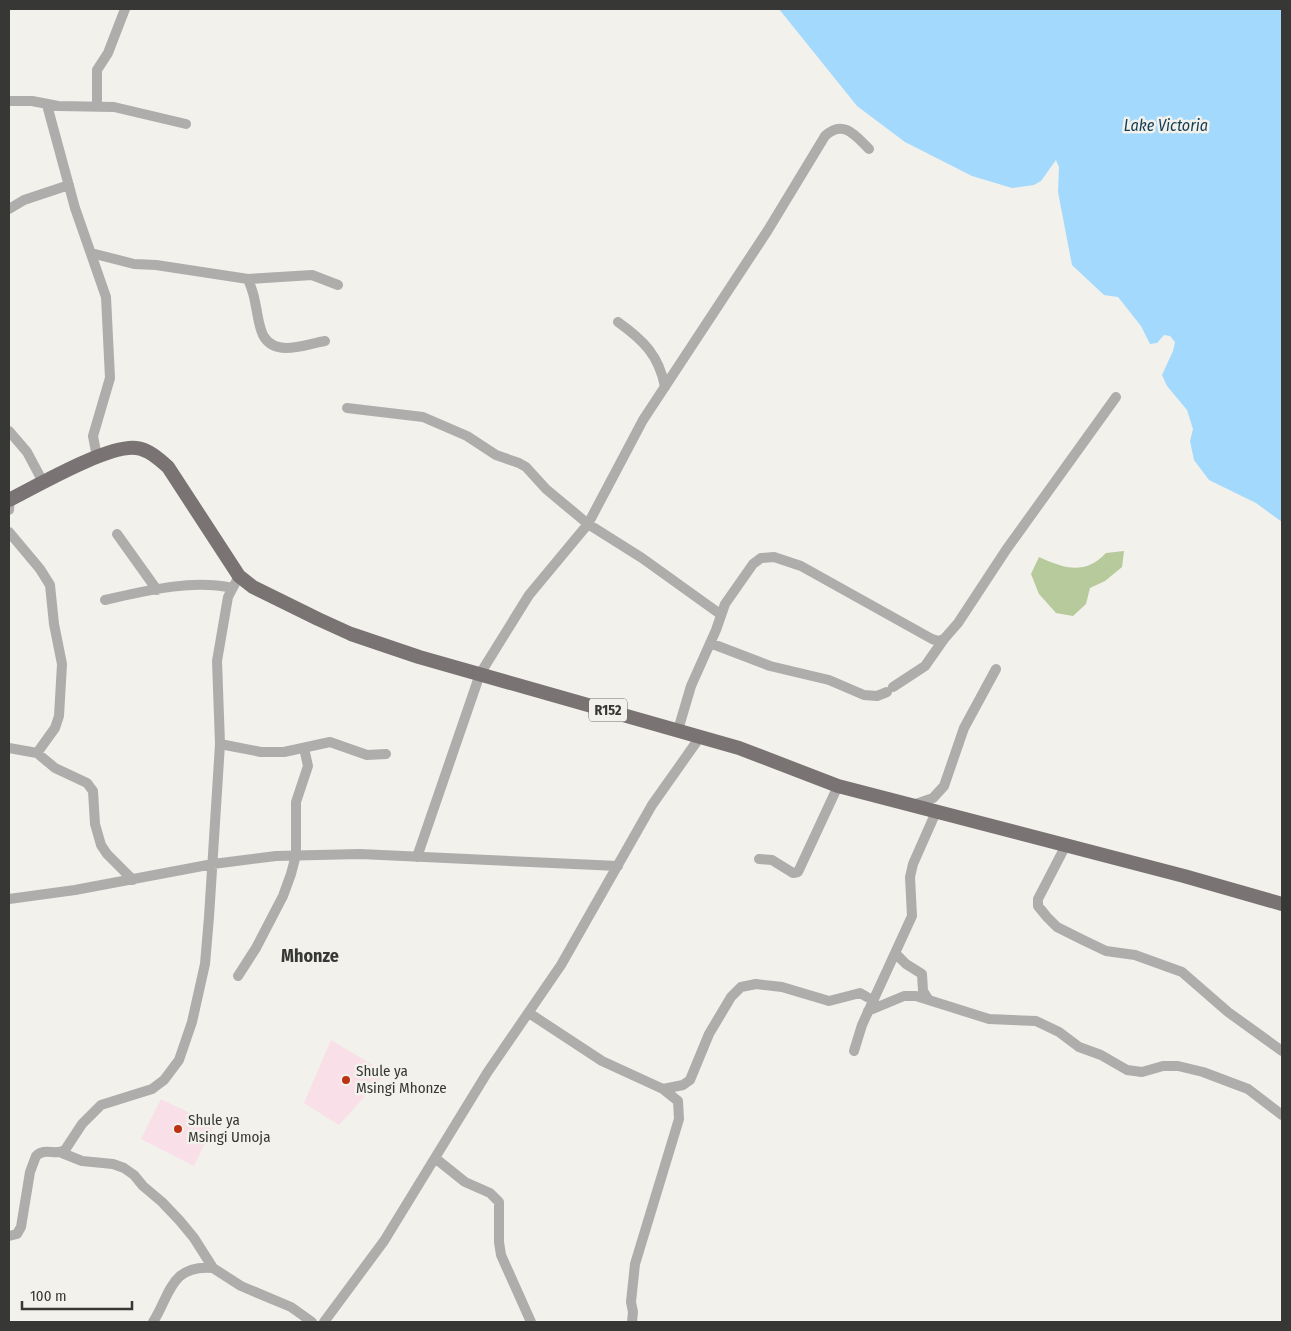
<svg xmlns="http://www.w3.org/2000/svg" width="1291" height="1331" viewBox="0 0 1291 1331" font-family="'Fira Sans Condensed',sans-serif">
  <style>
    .education { fill: #f9dfe7 }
    .green { fill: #b6ca9c }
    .water { fill: #a3d9fd }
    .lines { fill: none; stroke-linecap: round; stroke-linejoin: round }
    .minor { stroke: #afacac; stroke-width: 10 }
    .major { stroke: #797473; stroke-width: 14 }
    .poi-dot { fill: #bd3213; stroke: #f2f1eb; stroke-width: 2 }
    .labels { text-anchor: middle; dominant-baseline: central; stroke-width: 5; stroke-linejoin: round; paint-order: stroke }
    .shield { fill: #f2f1eb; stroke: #6f6f6c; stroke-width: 1 }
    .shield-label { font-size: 14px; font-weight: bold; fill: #373735 }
    .poi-label { font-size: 15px; fill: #373735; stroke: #f2f1eb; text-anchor: start }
    .water-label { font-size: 16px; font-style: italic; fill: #133d56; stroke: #f2f1eb }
    .quarter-label { font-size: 18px; font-weight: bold; fill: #373735; stroke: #f2f1eb }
  </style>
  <rect width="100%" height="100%" fill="#f2f1eb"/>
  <path class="education" d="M331 1040 386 1073 339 1125 304 1103Z
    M161 1099 214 1125 194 1166 141 1139Z"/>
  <path class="green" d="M1124 551 1122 567 1105 581 1090 588 1086 604 1073 616 1056 613 1039 594 1031 574 1039 557C1064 568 1084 576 1106 553Z"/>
  <path class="water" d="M779 9H1282V522L1256 503 1209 480 1194 460 1190 441 1193 429 1187 410 1167 386 1162 375 1173 351 1175 342 1170 336 1164 335 1157 343 1150 344 1141 326 1118 297 1104 295 1072 265 1058 192 1059 167 1056 160 1041 181 1034 185 1012 188 972 176 905 142 857 106Z"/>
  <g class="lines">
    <path class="minor" d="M9 101H32L58 106 114 107 186 124
      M47 105 75 208 106 297 110 378 93 436 97 457
      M97 105V70L108 53 125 9
      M9 209 24 200 69 185
      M91 253 134 264 156 265 248 279 312 275 338 285
      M248 279C251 287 254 294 255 302 260 323 258 347 286 348 299 348 313 343 325 341
      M618 322C643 340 659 355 665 387
      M347 408 423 417 467 436 496 455 519 463 526 467 546 489 588 524 642 558 720 614
      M9 431 27 452 43 482
      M9 510 10 499
      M9 532 40 569 50 585 54 624 62 664 59 716 55 728 37 753
      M117 534 157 590
      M105 600C145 591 191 579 232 588
      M710 643 770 666 829 680 864 695 877 696 887 692
      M893 687 925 666 944 639
      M678 730 691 686 716 630 725 604 753 564 761 558 774 557 801 566 932 639 938 641 944 639 958 623 1006 550 1116 397
      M220 744 261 752H284L330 742 367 755 386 754
      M9 748 37 753 55 768 87 783 93 791 95 824 101 845 107 854 133 880
      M913 805 933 798 944 786 964 728 996 669
      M1066 845 1038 899V906L1047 917 1057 927 1083 940 1106 951 1135 955 1182 972 1228 1012 1282 1051
      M417 857 480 674 529 595 588 524 643 420 768 230 825 136C843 119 855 135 869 149
      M759 859 772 860 793 873 798 872 838 786
      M9 899 75 890 213 864 276 856 360 854 618 866
      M895 953 906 964 922 974 923 991 928 999
      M238 976 256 948 283 896 291 874 296 855V802L308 766 304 748
      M868 1011 904 996H916L989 1019 1036 1021 1059 1032 1079 1047 1101 1055 1127 1070 1142 1072 1163 1066H1178L1203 1072 1248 1089 1282 1115
      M529 1013 602 1061 663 1089 678 1101 679 1119 635 1264 631 1302 633 1312 632 1322
      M854 1051 862 1025 912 916 910 877 913 864 936 812
      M663 1089 683 1085 690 1080 709 1034 731 997 741 987 756 984 782 987 829 1001 860 993 874 1001
      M62 1153 82 1161 113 1164 124 1168 134 1175 143 1186 162 1202 180 1221 194 1238 213 1268 241 1286 291 1307 312 1322
      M435 1158 465 1182 490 1193 499 1202V1242L501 1255 531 1322
      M9 1236 17 1234 21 1227 30 1172 36 1156C45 1147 56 1156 65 1150L82 1124 101 1105 152 1089 164 1080 179 1060 192 1022 205 964 209 917 220 744 217 661 228 597 239 576
      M153 1322C170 1296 170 1264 213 1268
      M324 1322 384 1241 487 1073 561 965 652 805 700 737"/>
    <path class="major" d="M9 500C37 486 107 445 136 448 148 449 159 459 168 467L239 576 253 587 318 619 351 634 419 657 739 748 838 786 1184 876 1282 904"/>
  </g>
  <g class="poi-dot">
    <circle cx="346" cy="1080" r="5"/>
    <circle cx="178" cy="1129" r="5"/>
  </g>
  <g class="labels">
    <rect class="shield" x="589" y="698.5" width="38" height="23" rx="4"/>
    <g class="shield-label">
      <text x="608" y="710">R152</text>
    </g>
    <g class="poi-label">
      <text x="356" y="1071">Shule ya<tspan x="356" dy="17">Msingi Mhonze</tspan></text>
      <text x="188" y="1120">Shule ya<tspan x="188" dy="17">Msingi Umoja</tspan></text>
    </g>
    <g class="water-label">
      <text x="1166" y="125">Lake Victoria</text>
    </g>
    <g class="quarter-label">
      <text x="310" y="956">Mhonze</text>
    </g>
  </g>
  <rect width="1291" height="1331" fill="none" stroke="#373735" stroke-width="20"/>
  <path d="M22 1301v8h110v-8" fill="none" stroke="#373735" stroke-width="2.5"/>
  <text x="30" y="1301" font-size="15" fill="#373735" stroke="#f2f1eb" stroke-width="4" paint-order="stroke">100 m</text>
</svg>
